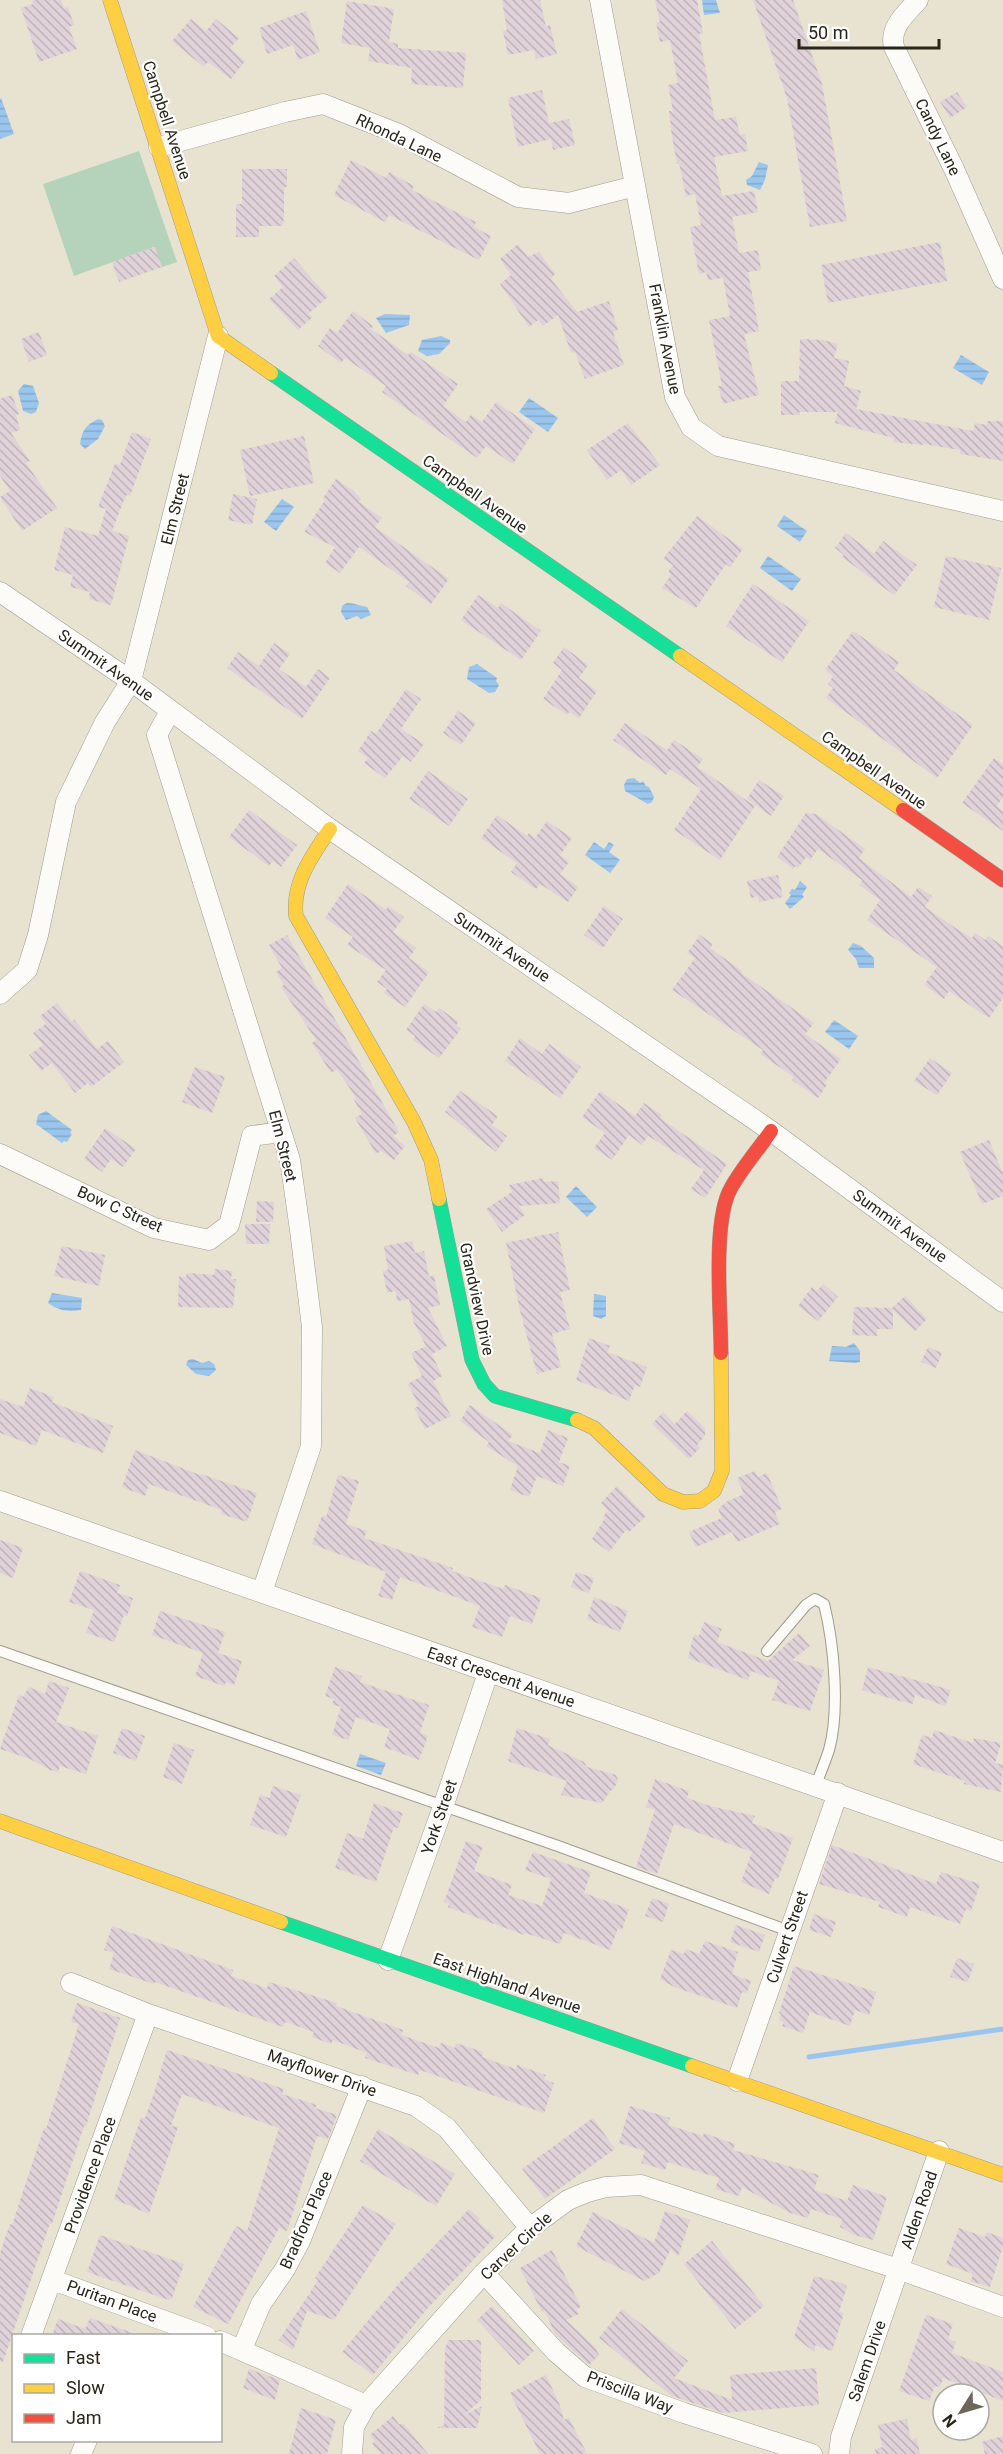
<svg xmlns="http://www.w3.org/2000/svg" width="1003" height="2454" viewBox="0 0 1003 2454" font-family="Roboto,sans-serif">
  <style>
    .grass { fill: #b5d2ba }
    .water { fill: url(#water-rules) }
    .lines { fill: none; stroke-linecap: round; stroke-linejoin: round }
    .stream { stroke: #9ac5ec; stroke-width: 5 }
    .building { fill: url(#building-back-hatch) }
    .lane-casing { stroke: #9f9b8e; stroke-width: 12 }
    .street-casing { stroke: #9f9b8e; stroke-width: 21 }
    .fast-casing { stroke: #9f9b8e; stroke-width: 15 }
    .slow-casing { stroke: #9f9b8e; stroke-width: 15 }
    .jam-casing { stroke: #9f9b8e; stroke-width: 15 }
    .lane { stroke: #fcfbf8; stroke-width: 10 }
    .street { stroke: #fcfbf8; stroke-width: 20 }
    .fast { stroke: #16e098; stroke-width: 14 }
    .slow { stroke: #ffcf43; stroke-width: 14 }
    .jam { stroke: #f24e42; stroke-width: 14 }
    .labels { text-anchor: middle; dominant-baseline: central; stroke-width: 4.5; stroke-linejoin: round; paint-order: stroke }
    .street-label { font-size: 16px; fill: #292519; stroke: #fff }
  </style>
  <defs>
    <pattern id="water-rules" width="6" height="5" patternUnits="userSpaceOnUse" patternTransform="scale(1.5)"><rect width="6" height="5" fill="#9ac5ec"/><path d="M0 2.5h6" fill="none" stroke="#85a9ca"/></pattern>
    <pattern id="building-back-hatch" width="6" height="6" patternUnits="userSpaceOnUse" patternTransform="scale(1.5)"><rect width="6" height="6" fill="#dfd2d9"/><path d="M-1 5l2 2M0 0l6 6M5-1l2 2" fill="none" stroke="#bfb4ba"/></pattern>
  </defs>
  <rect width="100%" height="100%" fill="#e8e2d1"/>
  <path class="grass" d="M139 151 177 262 162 267 154 247 74 276 43 184Z"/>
  <path class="water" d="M702 0H716L720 13 704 15Z
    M1 98 14 134 0 139V99Z
    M759 162 768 165 765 180 760 190 747 185 746 180 752 176Z
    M385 314 410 315 409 325 386 333 376 318Z
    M441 336 450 340V343L439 354 427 356 418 351 422 340Z
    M961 355 989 372 982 385 953 368Z
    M24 384 33 386 39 403 36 412 31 414 23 411 18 391Z
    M529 398 558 418 548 432 519 412Z
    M98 419 102 420 105 426 98 439 85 449 80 444C82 430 86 425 98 419Z
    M282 499 294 507 276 531 264 522Z
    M784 515 807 531 800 542 777 526Z
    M768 556 801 579 792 591 760 568Z
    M347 603C355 603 360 606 367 607L371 615 361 619 357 616 346 620 341 612 342 606Z
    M477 664 497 678 496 681 499 685 495 692 489 693 467 679 469 667Z
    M634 778 640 783 643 781 646 786 649 787 654 797 652 802 648 804 625 791 624 785 627 779Z
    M594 842 604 849 609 842 614 845 609 852 620 860 610 873 585 855Z
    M800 881 807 887 802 895 804 897 790 909 785 903 791 895 789 893 792 889 795 890Z
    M853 943 861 946 874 958V968H859L856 959 848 950Z
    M834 1020 858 1036 849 1049 825 1032Z
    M46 1111 72 1130 70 1133 72 1134 67 1142 64 1141 62 1143 36 1124 38 1115Z
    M576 1186 597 1207 587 1217 566 1197Z
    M52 1293 82 1298 81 1310C67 1312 60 1311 48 1303Z
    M594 1294 606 1296V1316L601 1319 593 1316Z
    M854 1343 860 1351V1362L855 1363 829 1361 832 1346 846 1347Z
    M193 1359 202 1363 209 1361 214 1364 216 1370 209 1376 196 1374 186 1365 188 1360Z
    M360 1754 386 1763 381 1775 356 1766Z"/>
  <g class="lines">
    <path class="stream" d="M809 2057 1003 2029"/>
  </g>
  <path class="building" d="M32 0H61L64 8 68 7 74 25 69 27 77 49 39 62 21 8 33 4Z
    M502 0H540L546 27 550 25 557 54 536 59 534 50 508 55 503 31 507 30Z
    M655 0H697L703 33 699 34 715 120 736 117 740 135 745 134 748 151 714 157 722 196 754 191 758 212 732 217 739 253 758 250 761 270 748 272 759 331 744 334 759 395 723 404 718 386H722L709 320 730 316 723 278 708 280 706 272 699 274 690 227 701 225 695 194 686 196 679 163 677 164 672 137 669 111H673L668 85 678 83 670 40 660 42 656 22H660Z
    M753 0H793L822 84 847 221 810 227 787 98Z
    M347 1 394 9 389 42 398 44V48L466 53 463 88 411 84 412 68 368 61 370 48 341 43Z
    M306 11 320 52 298 60 293 45 267 54 259 28Z
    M191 19 206 31 216 19 239 38 230 48 245 61 231 79 208 62 204 67 172 41Z
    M542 90 549 123 569 119 575 145 553 150 551 139 518 147 508 98Z
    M957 92 967 107 950 118 940 102Z
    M351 160 386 178 389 172 414 186 412 190 476 222 474 227 491 236 479 260 389 215 385 222 334 195Z
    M242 169H287V187H284V219L282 226H259V237H236V204H242Z
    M940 242 947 281 828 303 821 265Z
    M518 244 528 257 539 252 555 274 551 279 577 312 609 301 618 330 613 332 624 365 585 379 575 352 571 353 558 315 543 326 538 320 529 327 500 284 511 275 500 259Z
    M155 247 162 267 119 282 112 262Z
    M294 258 328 297 308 314 313 317 298 330 269 299 283 287 274 276Z
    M353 311 373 326 371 329 408 355 411 352 458 384 443 406 466 422 471 415 482 422 496 402 535 429 513 464 486 446 477 458 382 392 386 386 345 358 341 363 318 346 330 328 337 333Z
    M39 332 47 355 29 362 21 339Z
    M800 339 823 340 838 344 834 358 849 361 844 386 861 391 856 409 973 431 975 423 987 425 988 421H1003V461L960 454V450L924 444 923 445 893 442 894 438 835 423 838 412H799L800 415H781V381H799Z
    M12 395 19 414 16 415 20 430 11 433 30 461 26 463 57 508 22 531 0 497 10 491 0 476V399Z
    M628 423 660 465 631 485 621 470 607 480 587 450Z
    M132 432 151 439 130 496 126 495 112 531 129 536 111 605 89 599 90 592 70 587 73 575 54 570 65 527 98 536 106 509 98 507 115 464 120 465Z
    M304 436 314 483 250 496 240 450Z
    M336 479 354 491 361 499 359 502 382 518 375 527 449 579 431 604 406 586 409 582 359 547 340 573 325 563 335 547 304 532 325 500 323 498Z
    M233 494 257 499 252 525 228 520Z
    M697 516 743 549 730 567 726 564 696 608 662 588 671 575 668 572 673 565 663 559Z
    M846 533 874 554 883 541 917 565 894 595 842 557 844 555 835 548Z
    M946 556 1001 568 989 620 934 607Z
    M753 584 809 621 782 662 726 626Z
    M478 595 498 608 501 603 541 631 521 660 461 620Z
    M853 631 899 662 894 670 973 725 937 778 826 698 833 688 828 684 833 676 825 670Z
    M274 643 290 654 279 669 306 687 318 669 330 678 302 719 227 668 238 652 259 666Z
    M564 647 588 665 579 678 597 691 579 718 569 712 567 715 543 699 562 670 553 663Z
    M406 689 421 699 401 729 424 744 411 762 403 756 385 778 364 763 368 758 358 751 371 731 376 734Z
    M458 711 476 723 461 745 443 733Z
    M625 723 667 750 674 740 703 759 697 767 755 806 720 860 674 830 701 789 670 769 666 775 613 740Z
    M994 758 1003 764V797L997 806 1003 811V831L962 803Z
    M428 771 468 799 449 826 409 799Z
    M759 780 784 796 771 816 747 799Z
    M249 810 297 845 281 867 273 861 269 866 229 837Z
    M806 813 816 814 865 849 859 858 911 897 918 887 932 896 925 907 954 927 972 938 975 933 985 940 988 936 1003 946V998L989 1018 949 991 944 999 924 985 937 967 867 920 880 900 859 885 862 880 818 849 810 860 806 857 798 868 795 866 793 869 777 857Z
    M497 815 527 836 529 833 535 838 547 821 572 838 560 855 569 862 560 874 578 887 568 902 540 884 536 889 511 872 517 863 481 838Z
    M778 875 783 897 759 902 758 896 751 898 747 881Z
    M348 884 386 910 388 906 404 917 393 932 416 948 409 958 429 972 405 1007 384 993 387 989 377 982 386 970 347 945 353 937 325 918Z
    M604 906 623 919 603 948 584 935Z
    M287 935 399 1132 393 1136 405 1146 394 1160 381 1151 376 1154 355 1118 362 1114 354 1100 356 1098 337 1069 331 1073 312 1043 316 1040 281 987 284 985 276 972 282 968 269 945Z
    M700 935 713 944 710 948 742 971 741 973 814 1023 805 1034 841 1059 824 1083 827 1085 818 1098 792 1080 794 1077 760 1054 763 1050 672 990 695 958 687 953Z
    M57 1003 72 1022 74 1019 97 1049 108 1041 124 1062 91 1087 88 1083 75 1093 52 1063 41 1071 29 1055 43 1045 33 1033 46 1024 40 1016Z
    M424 1004 436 1012 439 1008 459 1022 456 1025 461 1029 439 1058 413 1040 415 1036 406 1030Z
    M520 1038 542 1054 549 1044 581 1067 560 1098 505 1061Z
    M930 1058 952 1073 937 1095 914 1081Z
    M195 1067 225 1077 212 1113 182 1102Z
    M460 1091 498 1116 492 1125 507 1136 496 1152 445 1112Z
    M600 1091 635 1116 644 1103 662 1115 660 1118 727 1164 705 1198 691 1189 704 1170 648 1136 642 1145 629 1135 612 1160 594 1148 605 1133 582 1117Z
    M105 1128 136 1149 123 1167 111 1159 102 1172 84 1159Z
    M989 1140 1003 1174V1196L982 1204 960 1152Z
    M543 1178 544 1182 558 1181 560 1203 519 1206 525 1215 502 1232 486 1209 512 1192 509 1185Z
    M257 1201 274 1202 273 1222H256Z
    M245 1224H270L269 1244H246Z
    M558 1232 570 1290 560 1292 570 1329 552 1334 561 1367 537 1374 520 1311 506 1243Z
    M412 1241 415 1253 424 1251 429 1277 434 1275 440 1305 428 1308 447 1346 432 1354 442 1376 433 1381 451 1416 425 1429 414 1408 419 1406 408 1384 422 1376 411 1353 426 1346 414 1323 409 1299 397 1301 396 1291 387 1293 383 1271 388 1270 384 1246Z
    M62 1246 105 1255 99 1286 54 1276Z
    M215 1269 232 1271 231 1279H236L233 1308 178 1307 179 1276 186 1277 187 1273 214 1275Z
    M823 1284 838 1297 818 1321 798 1306 812 1287 817 1291Z
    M905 1296 927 1319 915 1331 893 1310V1329H877V1336L852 1335 854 1307 892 1308Z
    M589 1338 610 1346 607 1352 647 1367 640 1387 635 1385 629 1401 576 1380Z
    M928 1347 942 1353 936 1368 921 1362Z
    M30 1388 54 1397 52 1402 113 1426 103 1453 42 1430 36 1446 0 1433V1399L23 1407Z
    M470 1405 513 1435 508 1441 540 1453 548 1430 568 1438 559 1462 570 1466 563 1486 537 1476 529 1497 510 1490 518 1466 486 1446 489 1442 460 1421Z
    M687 1411 705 1428V1436L697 1445 700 1448 689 1459 652 1424 663 1412 675 1424Z
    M135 1450 200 1475 201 1474 257 1493 247 1522 221 1514 222 1510 149 1484 145 1496 122 1487Z
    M755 1471 758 1477 767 1473 782 1509 775 1512 780 1524 737 1542 732 1532 696 1547 689 1532 722 1518 718 1509 726 1502 744 1494 737 1478Z
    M338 1475 359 1481 346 1524 367 1531 364 1538 453 1568 452 1571 503 1589 505 1585 541 1598 532 1624 510 1616 502 1637 472 1627 480 1606 400 1577 392 1600 378 1596 386 1572 312 1544 322 1516 326 1517Z
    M617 1486 646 1516 629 1532 626 1530 609 1552 592 1539 605 1518 603 1516 608 1511 601 1503Z
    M0 1540 23 1548 13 1578 0 1573Z
    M80 1571 120 1585 117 1593 133 1598 127 1616 124 1615 114 1642 86 1633 94 1610 69 1602Z
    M576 1572 594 1578 589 1593 571 1587Z
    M594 1597 628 1611 620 1632 587 1619Z
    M160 1611 225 1632 218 1653 242 1661 234 1685 226 1682 224 1686 195 1676 203 1653 152 1635Z
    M704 1622 722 1629 717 1642 768 1661 799 1633 810 1646 792 1660 824 1670 810 1711 772 1700 779 1681 751 1671 748 1680 688 1658 694 1634 699 1636Z
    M335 1667 362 1676 360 1682 429 1705 420 1733 428 1736 419 1760 384 1747 390 1729 356 1717 348 1740 332 1735 341 1707 332 1704 334 1699 325 1696Z
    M868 1667 919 1681 951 1690 945 1706 915 1695 913 1704 896 1700 862 1690Z
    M49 1681 69 1688 56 1722 98 1736 86 1774 60 1766 58 1772 50 1770 30 1759 0 1749 19 1695 23 1697 29 1687 45 1694Z
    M122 1728 145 1736 136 1761 113 1753Z
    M517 1728 550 1739 548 1745 584 1762 587 1767 616 1775 618 1780 614 1789 610 1791 602 1803 561 1795 567 1781 508 1761Z
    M934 1730 973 1743 974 1738 1001 1743 995 1763 1003 1765 1001 1792 964 1784 965 1781 913 1764 922 1735 932 1738Z
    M174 1743 194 1750 182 1784 163 1777Z
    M655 1779 689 1791 687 1798 710 1806 755 1816 752 1823 793 1838 778 1879 775 1878 769 1894 741 1882 752 1852 674 1824 657 1874 636 1867 655 1810 646 1807Z
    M273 1786 301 1795 286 1837 250 1825 260 1795 269 1798Z
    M374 1803 403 1813 398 1828 394 1827 376 1882 335 1868 347 1833 363 1839Z
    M466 1841 483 1847 474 1871 512 1885 508 1895 542 1906 551 1879 525 1870 533 1852 591 1872 584 1893 629 1909 622 1930 618 1928 610 1950 564 1933 560 1944 525 1933 524 1935 448 1907 449 1903 444 1902Z
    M832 1845 936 1884 941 1872 980 1884 971 1911 966 1909 960 1924 910 1907 907 1917 878 1907 880 1902 819 1884Z
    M652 1898 669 1904 663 1922 645 1916Z
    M814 1914 836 1922 831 1937 809 1930Z
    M736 1925 765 1935 759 1952 730 1942Z
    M112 1926 233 1970 231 1976 267 1988 269 1982 337 2003 336 2006 403 2030 401 2035 439 2048 441 2043 455 2048 456 2043 483 2052 482 2057 516 2069 517 2065 546 2075 544 2079 554 2083 544 2113 420 2070 418 2075 365 2058 367 2053 333 2040 331 2044 312 2037 314 2032 285 2022 283 2027 155 1982 154 1984 109 1969 114 1953 104 1950Z
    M705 1941 738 1952 732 1974 751 1981 747 1993 742 1992 737 2008 674 1987 660 1979 671 1950 684 1954 686 1949 699 1954Z
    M957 1958 974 1964 968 1982 950 1977Z
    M794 1966 876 1992 869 2015 855 2010 850 2026 810 2012 803 2033 782 2026 784 2022 779 2020 781 2014 779 2013Z
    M77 2003 120 2018 86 2126H84L52 2224 50 2223 3 2362H0V2253L10 2224 12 2225 44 2128 46 2129 79 2024 71 2022Z
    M167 2050 284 2089 282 2094 317 2105 315 2108 337 2115 328 2139 317 2136 287 2231 279 2228 228 2324 193 2307 236 2226 247 2231 279 2128 182 2094 171 2126 178 2127 149 2214 114 2199 141 2117 145 2118 154 2093Z
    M630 2106 670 2118 668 2125 703 2136 704 2133 735 2144 733 2150 819 2175 814 2190 847 2201 853 2185 887 2197 873 2240 854 2235 840 2227 842 2219 811 2209 808 2218 790 2213 742 2187 739 2196 715 2189 719 2178 668 2162 665 2170 641 2163 645 2151 619 2143Z
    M593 2118 615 2149 545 2199 522 2169Z
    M378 2129 455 2174 436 2206 360 2161Z
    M363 2205 396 2224 334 2320 307 2311 293 2350 279 2340 318 2280 315 2278Z
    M469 2209 480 2219 478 2221 495 2237 427 2309 373 2375 342 2352 400 2282Z
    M665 2211 690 2220 678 2257 671 2249 659 2273 644 2281 576 2246 593 2212 654 2243Z
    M959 2228 985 2237 987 2232 1003 2238V2246L990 2287 971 2281 973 2274 946 2264Z
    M100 2235 184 2264 172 2298 169 2300 87 2272Z
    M712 2241 764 2306 735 2329 684 2264Z
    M552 2250 581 2307 576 2309 579 2314 566 2320 595 2347 599 2355 589 2365 555 2334 545 2311 542 2312 520 2268Z
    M814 2276 842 2283 847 2287 839 2312 844 2313 832 2351 815 2345V2352L794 2337Z
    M492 2306 534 2351 519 2365 477 2320Z
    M622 2309 688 2361 674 2378 732 2400 730 2375 816 2368 819 2405 723 2413 672 2396 599 2338Z
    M926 2315 953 2324 948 2339 956 2342 952 2353 1003 2372V2401L943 2378 940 2387 935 2386 929 2401 899 2391Z
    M90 2318 133 2333V2336H52L58 2319 85 2329Z
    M448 2340H481V2400L464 2415 482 2406 477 2428H437L444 2425 445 2349Z
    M249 2369 280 2380 275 2400 243 2388Z
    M546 2375 559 2403 564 2420 569 2418 587 2454H540L510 2393Z
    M301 2408 336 2420 327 2454H289Z
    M393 2416 399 2424H404L428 2454H381L372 2444 375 2441 370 2435Z
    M907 2419 911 2440 917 2438 920 2454H876L875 2449 887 2446H882L878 2425Z
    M1003 2436V2454H985L982 2442Z"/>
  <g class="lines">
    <g class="lane-casing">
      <path id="lane" d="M0 1651 558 1846 789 1931
        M767 1651 806 1605 815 1599 824 1604C834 1643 840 1711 829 1750 825 1762 820 1774 816 1785"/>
    </g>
    <g class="street-casing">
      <path id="street" d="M600 0 675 397 691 427 718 446 1003 511
        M918 0C906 14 889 27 894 47L954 169 1003 279
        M159 147 285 112 323 104 399 134 518 197 569 203 635 186
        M0 592 131 681 330 829 771 1131 1003 1302
        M170 711 157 735 290 1160 300 1230 312 1327 311 1446 262 1592
        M0 994 27 970 38 935 66 802 105 722 131 681 218 336
        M0 1154 154 1228 209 1240 229 1225 252 1136 281 1132
        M0 1501 1003 1852
        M388 1960 443 1807 488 1673
        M71 1983 148 2014 416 2106 447 2128 530 2228
        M737 2081 838 1793
        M484 2273 556 2352 585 2377 684 2413 812 2454
        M53 2280 206 2336
        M31 2336 148 2014
        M220 2341 366 2405
        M242 2349 261 2304 285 2269 300 2241 362 2086
        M81 2454 87 2440
        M352 2454 354 2427 366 2405 484 2273 530 2228 568 2200 587 2192 606 2187 641 2185 898 2269 1003 2307
        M839 2454 841 2437 939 2151"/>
    </g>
    <g class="fast-casing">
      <path id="fast" d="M271 373 680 656
        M439 1199 472 1360 484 1384 495 1396 577 1420
        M281 1922 692 2066"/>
    </g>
    <g class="slow-casing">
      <path id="slow" d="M110 0 218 336 271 373
        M680 656 903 810
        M330 829C312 856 292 882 296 916L414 1122 431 1160 439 1199
        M577 1420 594 1428 663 1494 683 1502 700 1501 714 1491 722 1471 721 1353
        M0 1821 281 1922
        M692 2066 1003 2175"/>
    </g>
    <g class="jam-casing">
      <path id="jam" d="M903 810 1003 880
        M721 1353C721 1313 712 1220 731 1188 742 1168 758 1150 771 1131"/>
    </g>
    <use href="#lane" class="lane"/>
    <use href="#street" class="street"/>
    <use href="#fast" class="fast"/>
    <use href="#slow" class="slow"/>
    <use href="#jam" class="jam"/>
  </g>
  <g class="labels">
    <g class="street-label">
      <text transform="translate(167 120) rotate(72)">Campbell Avenue</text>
      <text transform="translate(938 137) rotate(64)">Candy Lane</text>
      <text transform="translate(399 138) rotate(25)">Rhonda Lane</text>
      <text transform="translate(665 339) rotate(79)">Franklin Avenue</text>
      <text transform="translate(475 494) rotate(35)">Campbell Avenue</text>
      <text transform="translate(175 509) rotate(-76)">Elm Street</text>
      <text transform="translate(106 665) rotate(35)">Summit Avenue</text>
      <text transform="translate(874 770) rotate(35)">Campbell Avenue</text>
      <text transform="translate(502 947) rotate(34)">Summit Avenue</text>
      <text transform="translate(283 1146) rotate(76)">Elm Street</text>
      <text transform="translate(120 1209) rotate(24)">Bow C Street</text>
      <text transform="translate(900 1226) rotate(36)">Summit Avenue</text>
      <text transform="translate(477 1299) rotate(78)">Grandview Drive</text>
      <text transform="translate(501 1677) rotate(19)">East Crescent Avenue</text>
      <text transform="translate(439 1817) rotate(-71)">York Street</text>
      <text transform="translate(787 1937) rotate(-71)">Culvert Street</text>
      <text transform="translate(507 1983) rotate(19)">East Highland Avenue</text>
      <text transform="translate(322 2073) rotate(19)">Mayflower Drive</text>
      <text transform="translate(90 2175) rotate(-70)">Providence Place</text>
      <text transform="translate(919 2210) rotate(-71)">Alden Road</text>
      <text transform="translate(306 2220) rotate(-66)">Bradford Place</text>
      <text transform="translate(516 2246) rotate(-43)">Carver Circle</text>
      <text transform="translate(112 2301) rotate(20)">Puritan Place</text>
      <text transform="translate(867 2361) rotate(-71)">Salem Drive</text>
      <text transform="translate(630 2392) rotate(21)">Priscilla Way</text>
    </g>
  </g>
  <rect x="12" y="2334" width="210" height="108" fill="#ffffff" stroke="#a9a8a3" stroke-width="1.5"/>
  <rect x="24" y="2354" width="30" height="9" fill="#16e098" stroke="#a9a8a3" stroke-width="1.5"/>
  <text x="66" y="2364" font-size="18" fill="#292519">Fast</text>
  <rect x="24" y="2384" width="30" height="9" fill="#ffcf43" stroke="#a9a8a3" stroke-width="1.5"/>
  <text x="66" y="2394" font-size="18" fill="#292519">Slow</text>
  <rect x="24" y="2414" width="30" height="9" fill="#f24e42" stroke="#a9a8a3" stroke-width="1.5"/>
  <text x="66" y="2424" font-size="18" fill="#292519">Jam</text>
  <g transform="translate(961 2412) rotate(233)"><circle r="28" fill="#ffffff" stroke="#a9a8a3" stroke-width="1.5"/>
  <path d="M0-4.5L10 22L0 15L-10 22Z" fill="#6c6759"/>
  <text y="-9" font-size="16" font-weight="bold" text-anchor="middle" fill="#292519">N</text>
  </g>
  <path d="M799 39v9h140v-9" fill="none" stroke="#292519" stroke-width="3"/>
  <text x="808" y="39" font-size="18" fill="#292519" stroke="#ffffff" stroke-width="4.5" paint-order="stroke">50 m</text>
</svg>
